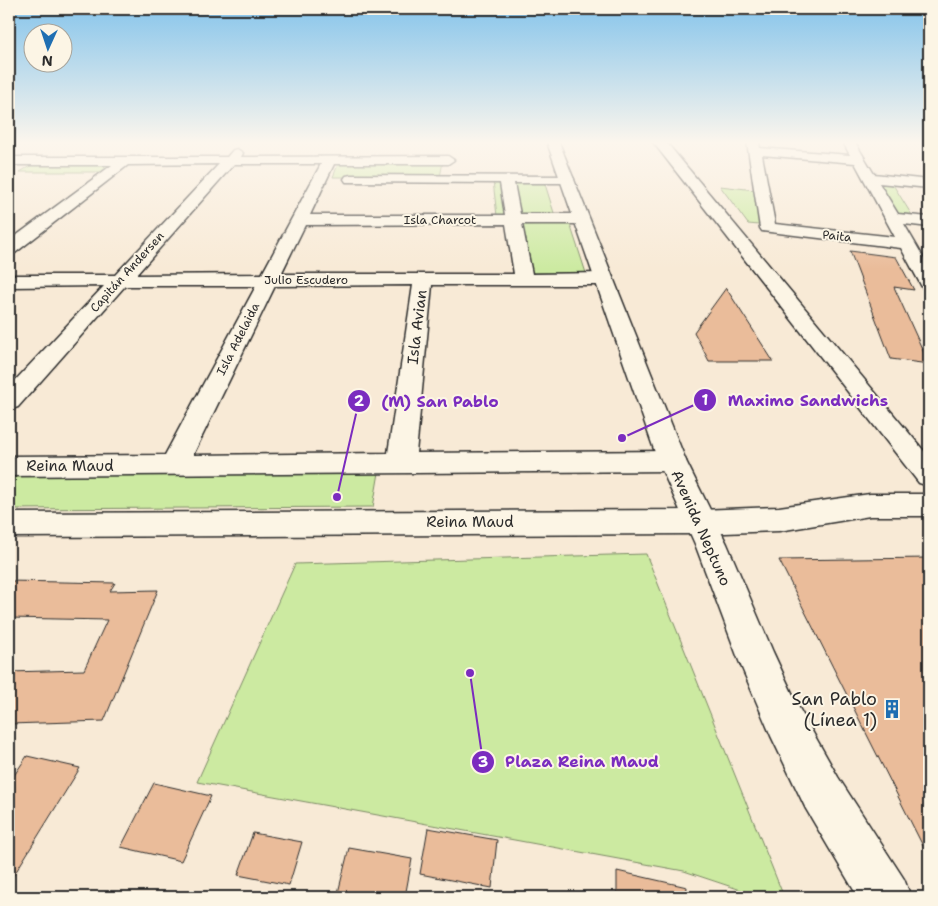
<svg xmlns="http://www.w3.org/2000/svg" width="938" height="906" viewBox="0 0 938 906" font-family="'Shantell Sans',sans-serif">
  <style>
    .green { fill: #cceaa1; stroke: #7c8a66 }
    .building { fill: #eabc9a; stroke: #2b2b2b }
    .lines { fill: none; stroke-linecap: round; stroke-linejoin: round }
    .minor-casing { stroke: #2b2b2b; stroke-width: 3 }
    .major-casing { stroke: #2b2b2b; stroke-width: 3 }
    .minor { fill: #fcf5e5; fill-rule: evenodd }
    .major { fill: #fcf5e5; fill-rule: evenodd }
    .labels { text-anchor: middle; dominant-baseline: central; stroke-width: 4; stroke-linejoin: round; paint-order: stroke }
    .far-street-label { font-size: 12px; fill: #2b2b2b; stroke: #fcf5e5 }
    .street-label { font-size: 15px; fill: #2b2b2b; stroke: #fcf5e5 }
    .near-poi-label { font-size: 18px; fill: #2b2b2b; stroke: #fcf5e5; text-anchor: end }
    .leader { fill: none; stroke: #7b2cbf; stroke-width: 2 }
    .callout-dot { fill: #7b2cbf; stroke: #fcf5e5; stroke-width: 2 }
    .mark-label { font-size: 15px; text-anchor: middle; font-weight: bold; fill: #fff }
    .callout-label { font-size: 16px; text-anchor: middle; font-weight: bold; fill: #7b2cbf; stroke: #fcf5e5; stroke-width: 4; stroke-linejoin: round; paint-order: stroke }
  </style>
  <rect width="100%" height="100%" fill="#f8ead6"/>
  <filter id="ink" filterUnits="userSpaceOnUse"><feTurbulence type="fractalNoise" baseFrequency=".02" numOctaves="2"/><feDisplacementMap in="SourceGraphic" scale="10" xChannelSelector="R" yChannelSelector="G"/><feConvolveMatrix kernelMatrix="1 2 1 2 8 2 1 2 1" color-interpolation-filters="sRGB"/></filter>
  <g filter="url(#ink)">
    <path class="green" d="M114 162 101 172H20L35 163Z
      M339 162H443L440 177H333Z
      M493 181H544L555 216H497Z
      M875 181 892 183 913 217 895 215Z
      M720 186 755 190 759 225 748 224Z
      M570 224 586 273H518L510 225Z
      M380 467 373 507 9 509V471Z
      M646 554 784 897H762L684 871 197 782 295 564Z"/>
    <path class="building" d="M850 251 896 257 914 290 894 287 929 364 891 359Z
      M726 288 773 361H709L694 332Z
      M929 558V858L779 560Z
      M9 581 115 583 110 591 158 590 104 721 9 724V672L84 670 107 620 9 618Z
      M27 756 80 768 9 883V783Z
      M154 783 211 796 181 861 121 847Z
      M428 828 497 840 492 888 420 874Z
      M253 833 302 842 289 885 238 875Z
      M349 848 412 859 405 897H337Z
      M617 871 687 887 686 897H617Z"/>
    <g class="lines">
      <g class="minor-casing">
        <path id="minor" d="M747 142H759L760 148 850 155 843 142H855L874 174 929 180V188L879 183 898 214 929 217V227L904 224 929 267V289L922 287 901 248 762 231 760 228ZM762 155 855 163 895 237 775 224Z
          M237 149 243 153 241 157 448 156 454 160 448 164H334L310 215H505L500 183 346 182 344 179 346 176 351 175 572 176 574 179 572 182 567 183H514L520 214H581L587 216 589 219 587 222 581 224H522L532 274 604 273 611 275 613 279 611 283 604 285H432L416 453 672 451 682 454 686 461 682 468 672 471 9 476V456L165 455 256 286H125L18 407 9 410V387L104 286 9 287V275H115L219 164 128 165 15 253 9 254V241L112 165H10L9 157H227L233 150ZM234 164H321L262 274 136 275ZM506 224 514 274H281L305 225ZM413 285 388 453 193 455 275 286Z
          M870 494H929V516H870L779 531 700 534 9 537V513L700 510 779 507Z"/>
      </g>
      <g class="major-casing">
        <path id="major" d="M547 142H559L686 461 727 544 773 652 799 708 838 777 904 879 911 897H858L806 809 771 736 739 661 695 544 658 461Z
          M653 142H666L929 457V486L919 483Z"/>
      </g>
      <use href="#minor" class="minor"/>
      <use href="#major" class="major"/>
    </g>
  </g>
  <linearGradient id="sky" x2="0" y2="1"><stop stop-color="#85c4eb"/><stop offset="0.53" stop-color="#fcf6ed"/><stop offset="1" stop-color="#fcf6ed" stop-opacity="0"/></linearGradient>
  <rect width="938" height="269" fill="url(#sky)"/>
  <defs>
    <g id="building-bare" transform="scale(1.5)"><path d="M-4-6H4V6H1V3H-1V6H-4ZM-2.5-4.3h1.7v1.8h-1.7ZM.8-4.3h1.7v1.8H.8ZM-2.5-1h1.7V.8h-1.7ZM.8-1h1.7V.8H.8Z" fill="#1f6fb2" stroke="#fcf5e5" stroke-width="2.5" paint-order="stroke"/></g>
  </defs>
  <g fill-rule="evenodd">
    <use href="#building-bare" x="892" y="709"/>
  </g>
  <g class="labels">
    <g class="far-street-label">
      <text x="440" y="220">Isla Charcot</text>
      <text transform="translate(837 236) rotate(6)">Paita</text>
      <text transform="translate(127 272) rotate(-48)">Capitán Andersen</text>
      <text x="306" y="280">Julio Escudero</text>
      <text transform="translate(238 339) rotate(-63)">Isla Adelaida</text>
    </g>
    <g class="street-label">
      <text transform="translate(417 327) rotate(-83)">Isla Avian</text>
      <text x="70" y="466">Reina Maud</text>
      <text x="470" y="522">Reina Maud</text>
      <text transform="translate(701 528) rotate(66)">Avenida Neptuno</text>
    </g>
    <g class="near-poi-label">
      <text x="877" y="699">San Pablo<tspan x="877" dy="21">(Línea 1)</tspan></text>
    </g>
  </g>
  <path class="leader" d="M622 438L705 400M337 497L359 401M470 673L483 762"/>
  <g class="callout-dot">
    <circle cx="622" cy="438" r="5"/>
    <circle cx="337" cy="497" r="5"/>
    <circle cx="470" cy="673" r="5"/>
    <circle cx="705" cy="400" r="12"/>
    <circle cx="359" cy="401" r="12"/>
    <circle cx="483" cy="762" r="12"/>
  </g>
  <g class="mark-label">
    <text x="705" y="405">1</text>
    <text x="359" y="406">2</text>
    <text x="483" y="767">3</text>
  </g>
  <g class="callout-label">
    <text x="808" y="406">Maximo Sandwichs</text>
    <text x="440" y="407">(M) San Pablo</text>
    <text x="582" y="767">Plaza Reina Maud</text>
  </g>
  <rect width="938" height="906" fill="none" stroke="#fcf5e5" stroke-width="30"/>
  <rect x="15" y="15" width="908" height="876" fill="none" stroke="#2b2b2b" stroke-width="2" filter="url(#ink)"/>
  <g transform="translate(48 48) rotate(183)"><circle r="24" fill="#fcf5e5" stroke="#a8a49b"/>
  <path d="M0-4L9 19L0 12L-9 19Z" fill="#1f6fb2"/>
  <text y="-8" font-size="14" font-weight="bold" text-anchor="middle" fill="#2b2b2b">N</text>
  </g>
</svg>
